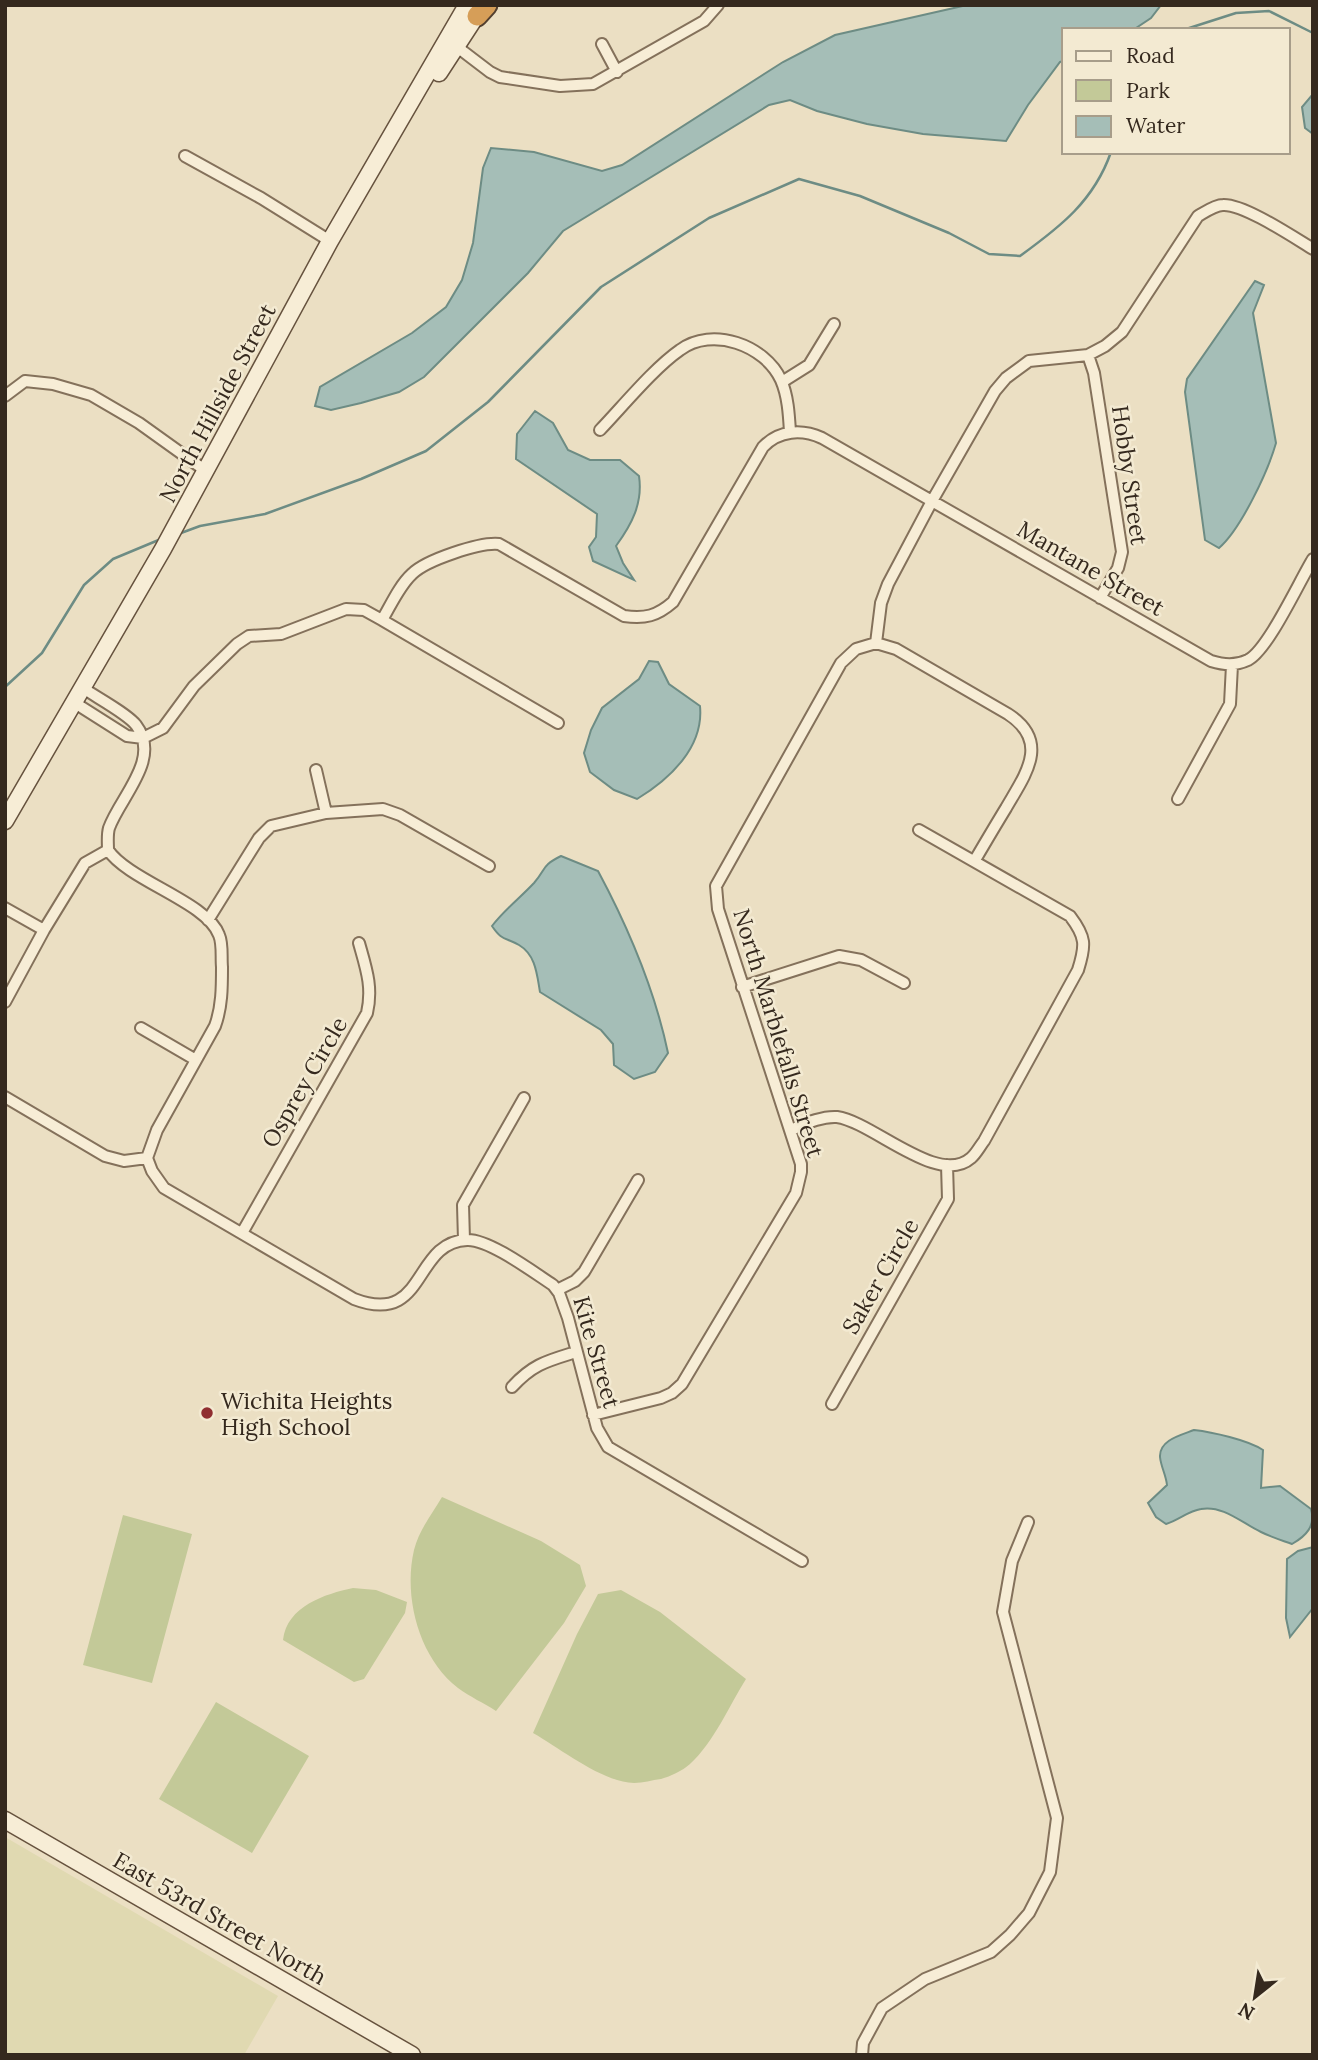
<svg xmlns="http://www.w3.org/2000/svg" width="1318" height="2060" viewBox="0 0 1318 2060" font-family="Lora,serif">
  <style>
    .farmland { fill: #e0d9b1 }
    .green { fill: #c3c998 }
    .water { fill: #a5beb7; stroke: #6d8c84; stroke-width: 2 }
    .lines { fill: none; stroke-linecap: round; stroke-linejoin: round }
    .stream { stroke: #6d8c84; stroke-width: 2.5 }
    .street-casing { stroke: #84715b; stroke-width: 14 }
    .secondary-casing { stroke: #66523e; stroke-width: 19 }
    .highway-casing { stroke: #523f2f; stroke-width: 23 }
    .street { stroke: #f7edd6; stroke-width: 10 }
    .secondary { stroke: #f7edd6; stroke-width: 16 }
    .highway { stroke: #d69e58; stroke-width: 19 }
    .poi-dot { fill: #902e30; stroke: #f3ead2; stroke-width: 2.5 }
    .labels { text-anchor: middle; dominant-baseline: central; stroke-width: 5; stroke-linejoin: round; paint-order: stroke }
    .street-label { font-size: 23px; fill: #35291e; stroke: #f3ead2 }
    .poi-label { font-size: 23px; fill: #35291e; stroke: #f3ead2; text-anchor: start }
  </style>
  <rect width="100%" height="100%" fill="#ebdfc3"/>
  <path class="farmland" d="M5 1837 278 1996 244 2055H5Z"/>
  <path class="green" d="M442 1497 541 1541 580 1565 586 1586 564 1623 496 1711C484 1703 470 1697 458 1688 419 1658 403 1597 414 1550 419 1530 432 1514 442 1497Z
    M123 1515 192 1534 152 1683 83 1665Z
    M353 1588 376 1590 407 1602 405 1613 364 1679 354 1682 283 1640C287 1606 325 1594 353 1588Z
    M621 1590 660 1612 746 1679C729 1706 714 1742 690 1764 682 1771 671 1776 661 1779 652 1780 643 1783 634 1783 602 1782 561 1749 533 1733L577 1634 598 1594Z
    M216 1702 309 1756 252 1853 159 1799Z"/>
  <path class="water" d="M967 5H1161L1151 18 1133 30H1064V61L1060 62 1028 105 1006 141 923 134 867 124 817 111 790 100 769 105 563 231 528 273 424 377 399 392 361 403 331 410 315 406 320 387 412 333 446 307 462 280 473 243 483 168 491 148 534 152 602 171 622 165 783 62 835 35Z
    M1313 94V134L1305 128 1302 107Z
    M1255 281 1264 285 1253 313 1276 443C1268 471 1241 529 1219 548L1205 540 1185 392 1187 379Z
    M535 411 553 423 568 450 590 460H620L639 476C643 503 632 524 616 546L623 563 634 580 593 561 589 547 596 537 597 514 516 459 517 434Z
    M649 661 658 662 669 684 700 706C704 747 670 779 637 799L614 790 590 772 584 753 591 730 602 708 639 679Z
    M561 856 598 871C628 927 655 991 668 1053L655 1072 634 1079 614 1065 613 1044 601 1030 540 992C537 975 536 955 519 945 505 937 502 941 492 926 504 910 520 898 534 883 547 868 541 866 561 856Z
    M1194 1430C1212 1432 1248 1440 1263 1450L1261 1488 1280 1486 1311 1509C1316 1526 1306 1536 1292 1544 1281 1540 1271 1537 1261 1532 1242 1523 1223 1505 1201 1509 1188 1511 1179 1520 1166 1524L1156 1517 1148 1503 1167 1485C1166 1475 1161 1467 1160 1457 1159 1440 1181 1435 1194 1430Z
    M1313 1547V1608L1290 1637 1286 1618 1287 1559 1298 1551Z"/>
  <g class="lines">
    <path class="stream" d="M1183 30 1236 13 1269 11 1313 33
      M181 533 200 526 265 514 361 479 426 451 488 402 601 287 709 218 799 179 860 196 949 233 989 254 1020 256C1060 227 1094 201 1111 152
      M5 687 42 653 84 585 113 559 161 539"/>
    <g class="street-casing">
      <path id="street" d="M452 43 490 72 500 77 560 86 593 84 704 21 718 5
        M602 44 617 72
        M185 156 261 198 330 241
        M1088 355 1094 373 1122 552 1118 568 1100 598
        M782 382 809 365 834 324
        M5 396 25 381 53 384 91 395 139 423 206 471
        M600 430C623 406 654 368 680 350 712 326 765 345 781 380 788 396 789 415 790 432
        M382 620 558 723
        M876 643 896 649 1008 714C1051 742 1025 775 1006 808 995 826 985 843 975 860
        M83 688C96 697 128 714 136 725 162 759 120 797 109 828 107 835 108 843 108 850 129 881 207 902 219 935 223 944 221 957 222 967 222 987 222 1007 215 1026L157 1130 147 1158
        M75 703 127 736 143 738
        M143 738 163 728 194 686 237 644 249 636 281 634 346 609 364 610 382 620C391 605 399 586 412 574 426 560 480 542 499 544L624 616C645 619 657 616 673 602L763 447C779 430 802 429 822 438L1211 661C1224 665 1235 666 1248 660 1268 650 1300 580 1313 559
        M316 770 326 813
        M1178 799 1230 704 1232 665
        M5 908 44 930
        M208 920 259 838 271 826 326 813 383 809 400 815 489 866
        M742 987 839 956 861 960 904 983
        M5 1002 44 930 85 863 108 850
        M141 1028 196 1060
        M5 1097 105 1156 124 1161 147 1158
        M791 1130C805 1124 821 1116 837 1117 873 1122 938 1187 971 1158 976 1154 980 1146 984 1141L1078 970C1086 945 1086 937 1070 916L919 830
        M147 1158 152 1171 164 1188 354 1299C427 1327 412 1242 467 1240 489 1239 533 1272 553 1285L559 1293 568 1318 597 1428 608 1447 802 1561
        M242 1233 367 1013C373 987 366 968 359 943
        M464 1240 463 1205 524 1098
        M557 1290 575 1281 584 1272 638 1180
        M512 1387C533 1364 547 1361 576 1352
        M832 1404 948 1199 947 1165
        M593 1415 661 1398 672 1393 682 1384 796 1193 801 1172V1164L718 909 716 886 841 663 856 649 876 643 881 603 888 584 932 501 995 391 1006 378 1029 361 1088 355 1105 346 1122 332 1198 216C1205 212 1215 205 1223 205 1244 204 1293 237 1313 249
        M862 2055 863 2043 882 2008 925 1979 991 1952 1010 1935 1029 1913 1050 1872 1057 1818 1003 1612 1012 1561 1028 1522"/>
    </g>
    <g class="secondary-casing">
      <path id="secondary" d="M439 73 482 7
        M5 821 163 549 330 241 467 5
        M5 1820 412 2055"/>
    </g>
    <g class="highway-casing">
      <path id="highway" d="M477 16 487 5"/>
    </g>
    <use href="#street" class="street"/>
    <use href="#secondary" class="secondary"/>
    <use href="#highway" class="highway"/>
  </g>
  <circle class="poi-dot" cx="207" cy="1413" r="7"/>
  <g class="labels">
    <g class="street-label">
      <text transform="translate(217 403) rotate(-62)">North Hillside Street</text>
      <text transform="translate(1130 475) rotate(82)">Hobby Street</text>
      <text transform="translate(1091 568) rotate(30)">Mantane Street</text>
      <text transform="translate(779 1033) rotate(73)">North Marblefalls Street</text>
      <text transform="translate(304 1082) rotate(-60)">Osprey Circle</text>
      <text transform="translate(880 1276) rotate(-60)">Saker Circle</text>
      <text transform="translate(597 1352) rotate(74)">Kite Street</text>
      <text transform="translate(220 1918) rotate(30)">East 53rd Street North</text>
    </g>
    <g class="poi-label">
      <text x="221" y="1400">Wichita Heights<tspan x="221" dy="26">High School</tspan></text>
    </g>
  </g>
  <rect width="1318" height="2060" fill="none" stroke="#35291e" stroke-width="14"/>
  <rect x="1062" y="28" width="228" height="126" fill="#f3ead2" stroke="#a79d8a" stroke-width="2"/>
  <rect x="1076" y="51" width="35" height="10" fill="#f7edd6" stroke="#a79d8a" stroke-width="2"/>
  <text x="1126" y="63" font-size="21" fill="#35291e">Road</text>
  <rect x="1076" y="80" width="35" height="21" fill="#c3c998" stroke="#a79d8a" stroke-width="2"/>
  <text x="1126" y="98" font-size="21" fill="#35291e">Park</text>
  <rect x="1076" y="116" width="35" height="21" fill="#a5beb7" stroke="#a79d8a" stroke-width="2"/>
  <text x="1126" y="133" font-size="21" fill="#35291e">Water</text>
  <g transform="translate(1255 1997) rotate(210)" stroke="#f3ead2" stroke-width="5" paint-order="stroke">
  <path d="M0-5L12 26L0 18L-12 26Z" fill="#35291e"/>
  <text y="-10" font-size="19" font-weight="bold" text-anchor="middle" fill="#35291e">N</text>
  </g>
</svg>
